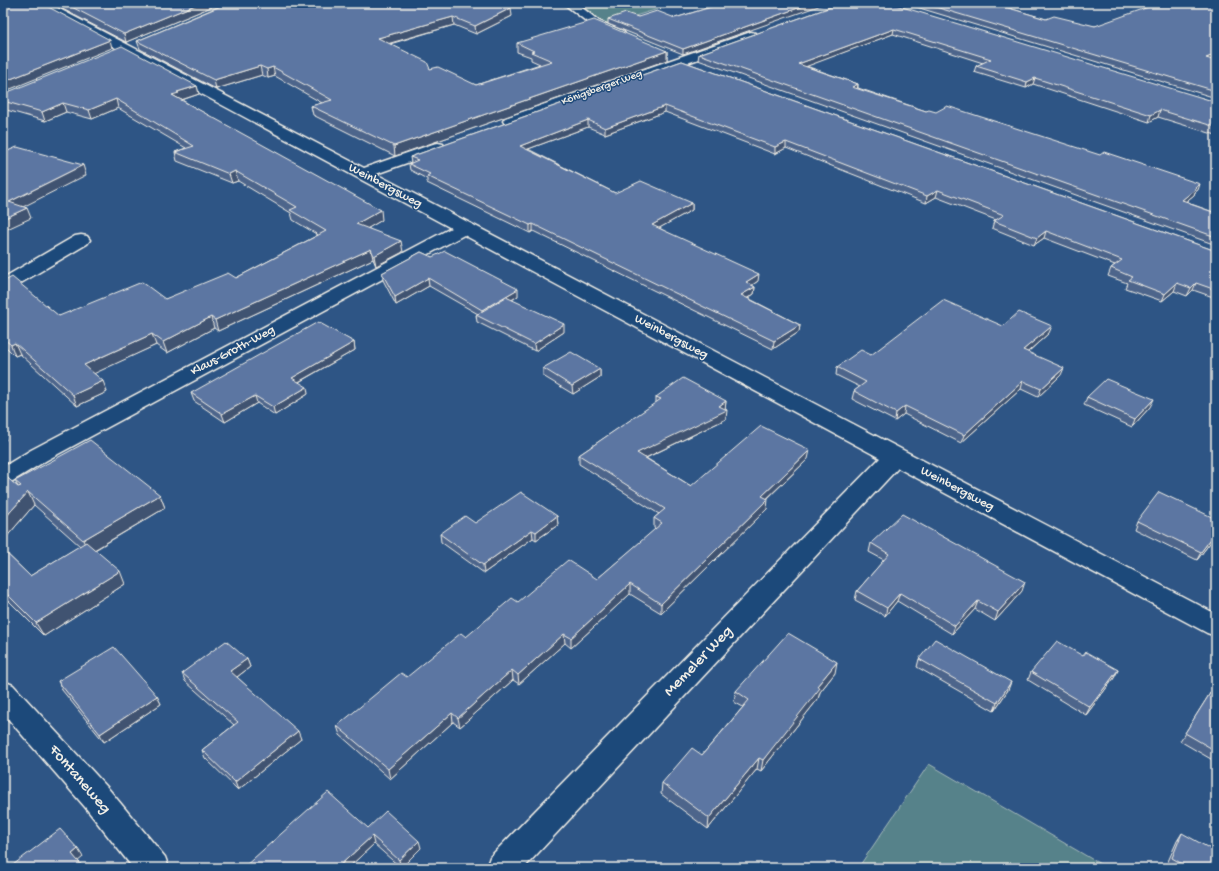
<svg xmlns="http://www.w3.org/2000/svg" width="1219" height="871" viewBox="0 0 1219 871" font-family="'Gochi Hand',sans-serif">
  <style>
    .green { fill: #56828a; stroke: #a5bab9 }
    .lines { fill: none; stroke-linecap: round; stroke-linejoin: round }
    .minor-casing { stroke: #f4f1e8; stroke-width: 3 }
    .minor { fill: #1f4a7a; fill-rule: evenodd }
    .wall { fill: #4e658b; stroke: #f4f1e8 }
    .shaded-wall { fill: #405371; stroke: #f4f1e8 }
    .building { fill: #5b76a2; stroke: #f4f1e8 }
    .labels { text-anchor: middle; dominant-baseline: central; stroke-width: 3; stroke-linejoin: round; paint-order: stroke }
    .far-street-label { font-size: 11px; fill: #f4f1e8; stroke: #1f4a7a }
    .street-label { font-size: 13px; fill: #f4f1e8; stroke: #1f4a7a }
    .near-street-label { font-size: 16px; fill: #f4f1e8; stroke: #1f4a7a }
  </style>
  <rect width="100%" height="100%" fill="#2e5585"/>
  <filter id="ink" filterUnits="userSpaceOnUse"><feTurbulence type="fractalNoise" baseFrequency=".025" numOctaves="2"/><feDisplacementMap in="SourceGraphic" scale="8" xChannelSelector="R" yChannelSelector="G"/><feConvolveMatrix kernelMatrix="1 2 1 2 8 2 1 2 1" color-interpolation-filters="sRGB"/></filter>
  <g filter="url(#ink)">
    <path class="green" d="M597 3H678L605 25 584 7Z
      M929 764 1107 868H858Z"/>
    <g class="lines">
      <g class="minor-casing">
        <path id="minor" d="M34 3H48L364 168 433 144 438 143 443 144 445 147 443 150 376 174 1216 614V636L1207 633 898 468 524 868H486L490 857 880 458 464 235 47 460 11 482 3 485V467L31 450 451 228 36 5Z
          M563 3H576L599 21 623 31 625 34 623 37H615L591 25Z
          M751 32 755 33 757 36 755 39 515 124 510 125 505 124 503 121 505 118Z
          M81 235 87 236 90 240 87 244 9 290 3 291V278L75 236Z
          M3 681 13 685 107 787 165 857 169 868H133L85 807 3 713Z"/>
      </g>
      <use href="#minor" class="minor"/>
    </g>
    <path class="wall" d="M51 3H221L126 42Z
      M227 3 512 16 476 34 454 25 390 44 430 69 476 85 540 64 531 60V57L517 52V43L667 51V60L395 156 313 115 311 106 322 103 275 76 268 78 262 75 216 89 140 49 137 41Z
      M724 3 683 54 608 24V19L638 17 675 18Z
      M842 3 1216 102V135L1158 117 1149 122 1033 84 1026 88 974 72 976 66 983 63 893 34 806 66 858 84V88L926 111 1198 190 1195 192 1194 195 1186 201 1191 204 1216 213V245L698 60 699 54Z
      M903 3H992L1046 19 1095 26 1216 3V59L1213 60 1216 61V98Z
      M682 61 1216 251V298L1193 290 1187 296 1174 291 1162 301 1125 288 1127 283 1108 276 1111 268 1115 265 1044 238 1034 245 992 228 994 221 996 220 936 197 926 203 786 148 775 154 665 112 605 134 588 127 528 149 615 193 692 203V210L659 228 758 281 752 285 755 287 754 294 748 298 800 325 799 332 773 349 533 231 530 233 427 183V179L410 170 409 164 411 163 410 157Z
      M197 86 199 94 182 100 382 220 368 228 403 252 376 266 373 259 218 331 214 328 167 353 156 345 94 373 107 392 77 406 20 354 15 356 3 344V281L59 316 165 299 236 278 318 235 293 220 291 213 238 181 232 183 177 161 175 152 186 148 118 108 92 119 66 112 45 121 3 109V94Z
      M421 252 518 296 512 300 564 332 535 351 477 322 476 315 478 314 429 286 396 305 383 280 382 273Z
      M1003 326 1049 333 1028 352 1061 375 1038 397 1021 389 961 443 904 414 895 421 852 399 854 391 860 387 836 375 837 367 871 355Z
      M354 342 355 350 299 382 308 394 275 415 257 403 225 422 194 401 191 393Z
      M543 368 600 369V377L573 394 543 376Z
      M656 397 726 401 725 409 726 419 646 458 691 486 808 459 767 499V509L661 613 630 594 571 648 565 643 519 684 513 680 460 727 453 722 390 779 340 735 337 726 518 602 597 579 656 529 654 528V518L659 514 579 464V455L656 403Z
      M1087 397 1150 407 1132 427 1084 405Z
      M3 474 18 487 15 481 160 495 165 508 95 550 125 584 44 636 8 600 3 603V550L30 576 80 546 34 505 3 541Z
      M557 516 558 525 536 540 533 538 484 573 441 542 440 534Z
      M1137 521 1216 535 1197 560 1134 529Z
      M871 543 1022 591 995 621 975 609 952 634 897 601 885 616 855 600 857 591 884 560 869 552Z
      M1083 656 1118 670 1114 678 1086 715 1028 680 1031 672Z
      M247 659 250 667 237 677 301 739 238 790 205 758 202 750 234 725 185 681 182 673Z
      M919 659 1008 690 994 711 917 667Z
      M835 673 820 692 818 699 761 771 757 769 708 829 661 794 662 783 702 755 743 707 734 702 736 691Z
      M58 681 157 696 161 704 104 742 62 690Z
      M1214 687 1216 689V762L1180 741Z
      M368 828 421 848 401 868 374 844 348 868H244V867Z
      M1182 833 1216 868H1170L1166 866 1177 841Z"/>
    <path class="shaded-wall" d="M200 3H221L126 42 124 34Z
      M812 3H827L683 54V49Z
      M511 8 512 16 476 34 475 26Z
      M453 17 454 25 380 46 378 38Z
      M894 29 893 34 797 70 798 64Z
      M110 40 112 48 3 92V82Z
      M667 51V60L395 156 394 146Z
      M1216 54V59L1204 64 1206 58Z
      M260 66 262 75 216 89 214 80Z
      M273 67 275 76 268 78 267 69Z
      M1035 78 1033 84 1026 88 1027 82Z
      M858 84 857 90 852 87Z
      M197 86 199 94 181 100 172 95 177 92Z
      M116 99 118 108 92 119 89 110Z
      M63 103 66 112 45 121 42 112Z
      M665 106V112L605 134V128Z
      M1160 110 1158 117 1149 122 1151 115Z
      M588 120V127L520 152V146Z
      M786 142V148L775 154V147Z
      M83 165 86 175 13 212 9 202Z
      M235 171 238 181 232 183 229 174Z
      M1200 184 1198 190 1195 192 1194 195 1179 207 1182 200Z
      M938 190 936 197 926 203 927 196Z
      M692 203V210L652 232V225Z
      M27 208 31 218 3 231V219Z
      M381 210 382 220 358 234 356 224Z
      M533 224V231L530 233V225Z
      M1046 231 1044 238 1034 245 1037 238Z
      M401 241 403 252 376 266 374 256Z
      M371 249 373 259 218 331 215 320Z
      M759 274 758 281 745 290 746 282Z
      M428 278 429 286 396 305 395 297Z
      M1177 283 1174 291 1162 301 1165 294Z
      M1196 283 1193 290 1187 296 1191 288Z
      M755 287 754 294 741 302V295Z
      M518 289V296L483 317 482 310Z
      M211 317 214 328 167 353 163 342Z
      M564 324V332L535 351 534 344Z
      M800 325 799 332 773 349 774 341Z
      M1052 326 1049 333 1021 358 1023 350Z
      M152 334 156 345 89 376 84 365Z
      M354 342 355 350 293 385 292 378Z
      M15 343 20 354 15 356 11 345Z
      M1064 368 1061 375 1038 397 1041 389Z
      M600 369V377L573 394 572 386Z
      M103 381 107 392 77 406 73 395Z
      M1023 381 1021 389 961 443 964 435Z
      M307 387 308 394 275 415 273 407Z
      M255 396 257 403 225 422 222 414Z
      M1154 399 1150 407 1132 427 1135 419Z
      M726 401 725 410H727L726 419 637 462V453L719 406Z
      M905 406 904 414 895 421 896 413Z
      M3 433 6 440 3 441Z
      M810 450 808 459 760 505 762 496Z
      M28 492 34 505 3 541V520Z
      M160 495 165 508 89 553 83 540Z
      M768 499 767 509 661 613V604Z
      M557 516 558 525 536 540V532Z
      M532 530 533 538 484 573 483 565Z
      M1216 532V535L1197 560 1201 552Z
      M120 571 125 584 44 636 36 623Z
      M1025 582 1022 591 995 621 998 612Z
      M630 584V594L571 648V638Z
      M3 592 8 600 3 603Z
      M900 593 897 601 885 616 887 608Z
      M978 601 975 609 952 634 955 626Z
      M564 634 565 643 519 684 518 675Z
      M247 659 250 667 233 680 230 671Z
      M837 662 835 673 820 692 818 699 761 771 763 760 817 686Z
      M512 670 513 680 460 727 458 718Z
      M1118 670 1114 678 1086 715 1090 707Z
      M1011 682 1008 690 994 711 997 703Z
      M157 696 161 704 104 742 100 734Z
      M452 713 453 722 390 779 388 769Z
      M298 731 301 739 238 790 235 782Z
      M759 758 757 769 708 829 709 818Z
      M372 836 374 844 348 868H337Z
      M419 841 421 848 401 868 399 860Z
      M78 849 83 857 77 862 72 854Z"/>
    <path class="building" d="M3 3H41L110 40 3 82Z
      M64 3H200L124 34Z
      M228 3H498L511 8 475 26 453 17 378 38 427 62 430 69 438 67 476 85 552 61 531 52 534 51 517 43 594 20 667 51 394 146 311 106 332 100 273 67 267 69 260 66 214 80 137 41Z
      M724 3H812L683 49 608 19 626 13 638 17 657 11 675 18Z
      M842 3H889L1216 102V127L1160 110 1151 115 1035 78 1027 82 976 66 991 59 894 29 798 64 858 84 852 87 926 111 929 110 936 112 947 106 1100 155 1104 152 1200 184 1195 188H1197L1182 200 1191 203 1190 204 1216 213V237L699 54Z
      M922 3H992L1046 19 1054 16 1095 26 1160 3H1216V54L1206 58 1216 61V91Z
      M122 46 197 86 177 92 179 93 172 95 381 210 356 224 401 241 374 256 371 249 215 320 211 317 163 342 152 334 84 365 103 381 73 395 15 343 11 345 3 338V281H5L12 277 59 316 142 282 165 299 228 273 236 278 326 231 290 210 297 207 235 171 229 174 175 152 194 146 116 99 89 110 63 103 42 112 3 101V94Z
      M682 61 1216 251V290L1196 283 1191 288 1177 283 1165 294 1128 280 1132 277 1111 268 1122 260 1046 231 1037 238 994 221 1004 215 938 190 927 196 786 142 775 147 665 106 605 128 588 120 520 146 615 193 641 181 692 203 652 225 759 274 746 282 755 287 741 295 800 325 774 341 533 224 530 225 427 176 430 174 409 164 418 160 410 157Z
      M17 147 83 165 9 202 27 208 3 219V153Z
      M445 251 518 289 482 310 428 278 395 297 382 273 421 252 432 257Z
      M506 297 564 324 534 344 476 315Z
      M943 300 1003 326 1019 312 1052 326 1023 350 1064 368 1041 389 1023 381 964 435 905 406 896 413 854 391 866 382 837 367 861 350 871 355Z
      M318 322 354 342 292 378 307 387 273 407 255 396 222 414 191 393Z
      M571 352 600 369 572 386 543 368Z
      M683 378 726 401 719 406 727 410 637 453 691 486 761 426 810 450 762 496 768 499 661 604 630 584 571 638 564 634 518 675 512 670 458 718 452 713 388 769 337 726 401 673 407 677 461 633 466 637 512 598 518 602 568 560 597 579 662 523 654 518 665 509 579 455 661 399 656 397Z
      M1106 379 1154 399 1135 419 1087 397Z
      M90 440 160 495 83 540 28 492 3 520V474L18 487 21 486 15 481Z
      M521 492 557 516 536 532 532 530 483 565 440 534 465 516 475 523Z
      M1159 492 1216 519V532L1201 552 1137 521Z
      M902 514 1025 582 998 612 978 601 955 626 900 593 887 608 857 591 889 554 871 543Z
      M86 542 120 571 36 623 3 590V550L30 576Z
      M788 633 837 662 817 686 820 688 763 760 759 758 709 818 662 783 692 748 702 755 728 725 749 700 736 691Z
      M935 639 1011 682 997 703 919 659Z
      M226 641 247 659 230 671 298 731 235 782 202 750 238 722 182 673Z
      M1057 641 1083 656 1086 652 1118 670 1090 707 1031 672Z
      M114 647 157 696 100 734 58 681Z
      M1214 687 1216 689V751L1185 733Z
      M328 792 368 828 386 811 419 841 399 860 372 836 337 868H245L244 867Z
      M60 829 78 849 72 854 84 868H9Z
      M1182 833 1216 852V868H1189L1172 858Z"/>
  </g>
  <g class="labels">
    <g class="far-street-label">
      <text transform="translate(602 88) rotate(-20)">Königsberger Weg</text>
    </g>
    <g class="street-label">
      <text transform="translate(385 186) rotate(28)">Weinbergsweg</text>
      <text transform="translate(671 337) rotate(28)">Weinbergsweg</text>
      <text transform="translate(233 351) rotate(-28)">Klaus-Groth-Weg</text>
      <text transform="translate(957 489) rotate(28)">Weinbergsweg</text>
    </g>
    <g class="near-street-label">
      <text transform="translate(699 662) rotate(-46)">Memeler Weg</text>
      <text transform="translate(79 780) rotate(49)">Fontaneweg</text>
    </g>
  </g>
  <rect width="1219" height="871" fill="none" stroke="#1f4a7a" stroke-width="16"/>
  <rect x="8" y="8" width="1203" height="855" fill="none" stroke="#f4f1e8" stroke-width="1.5" filter="url(#ink)"/>
</svg>
